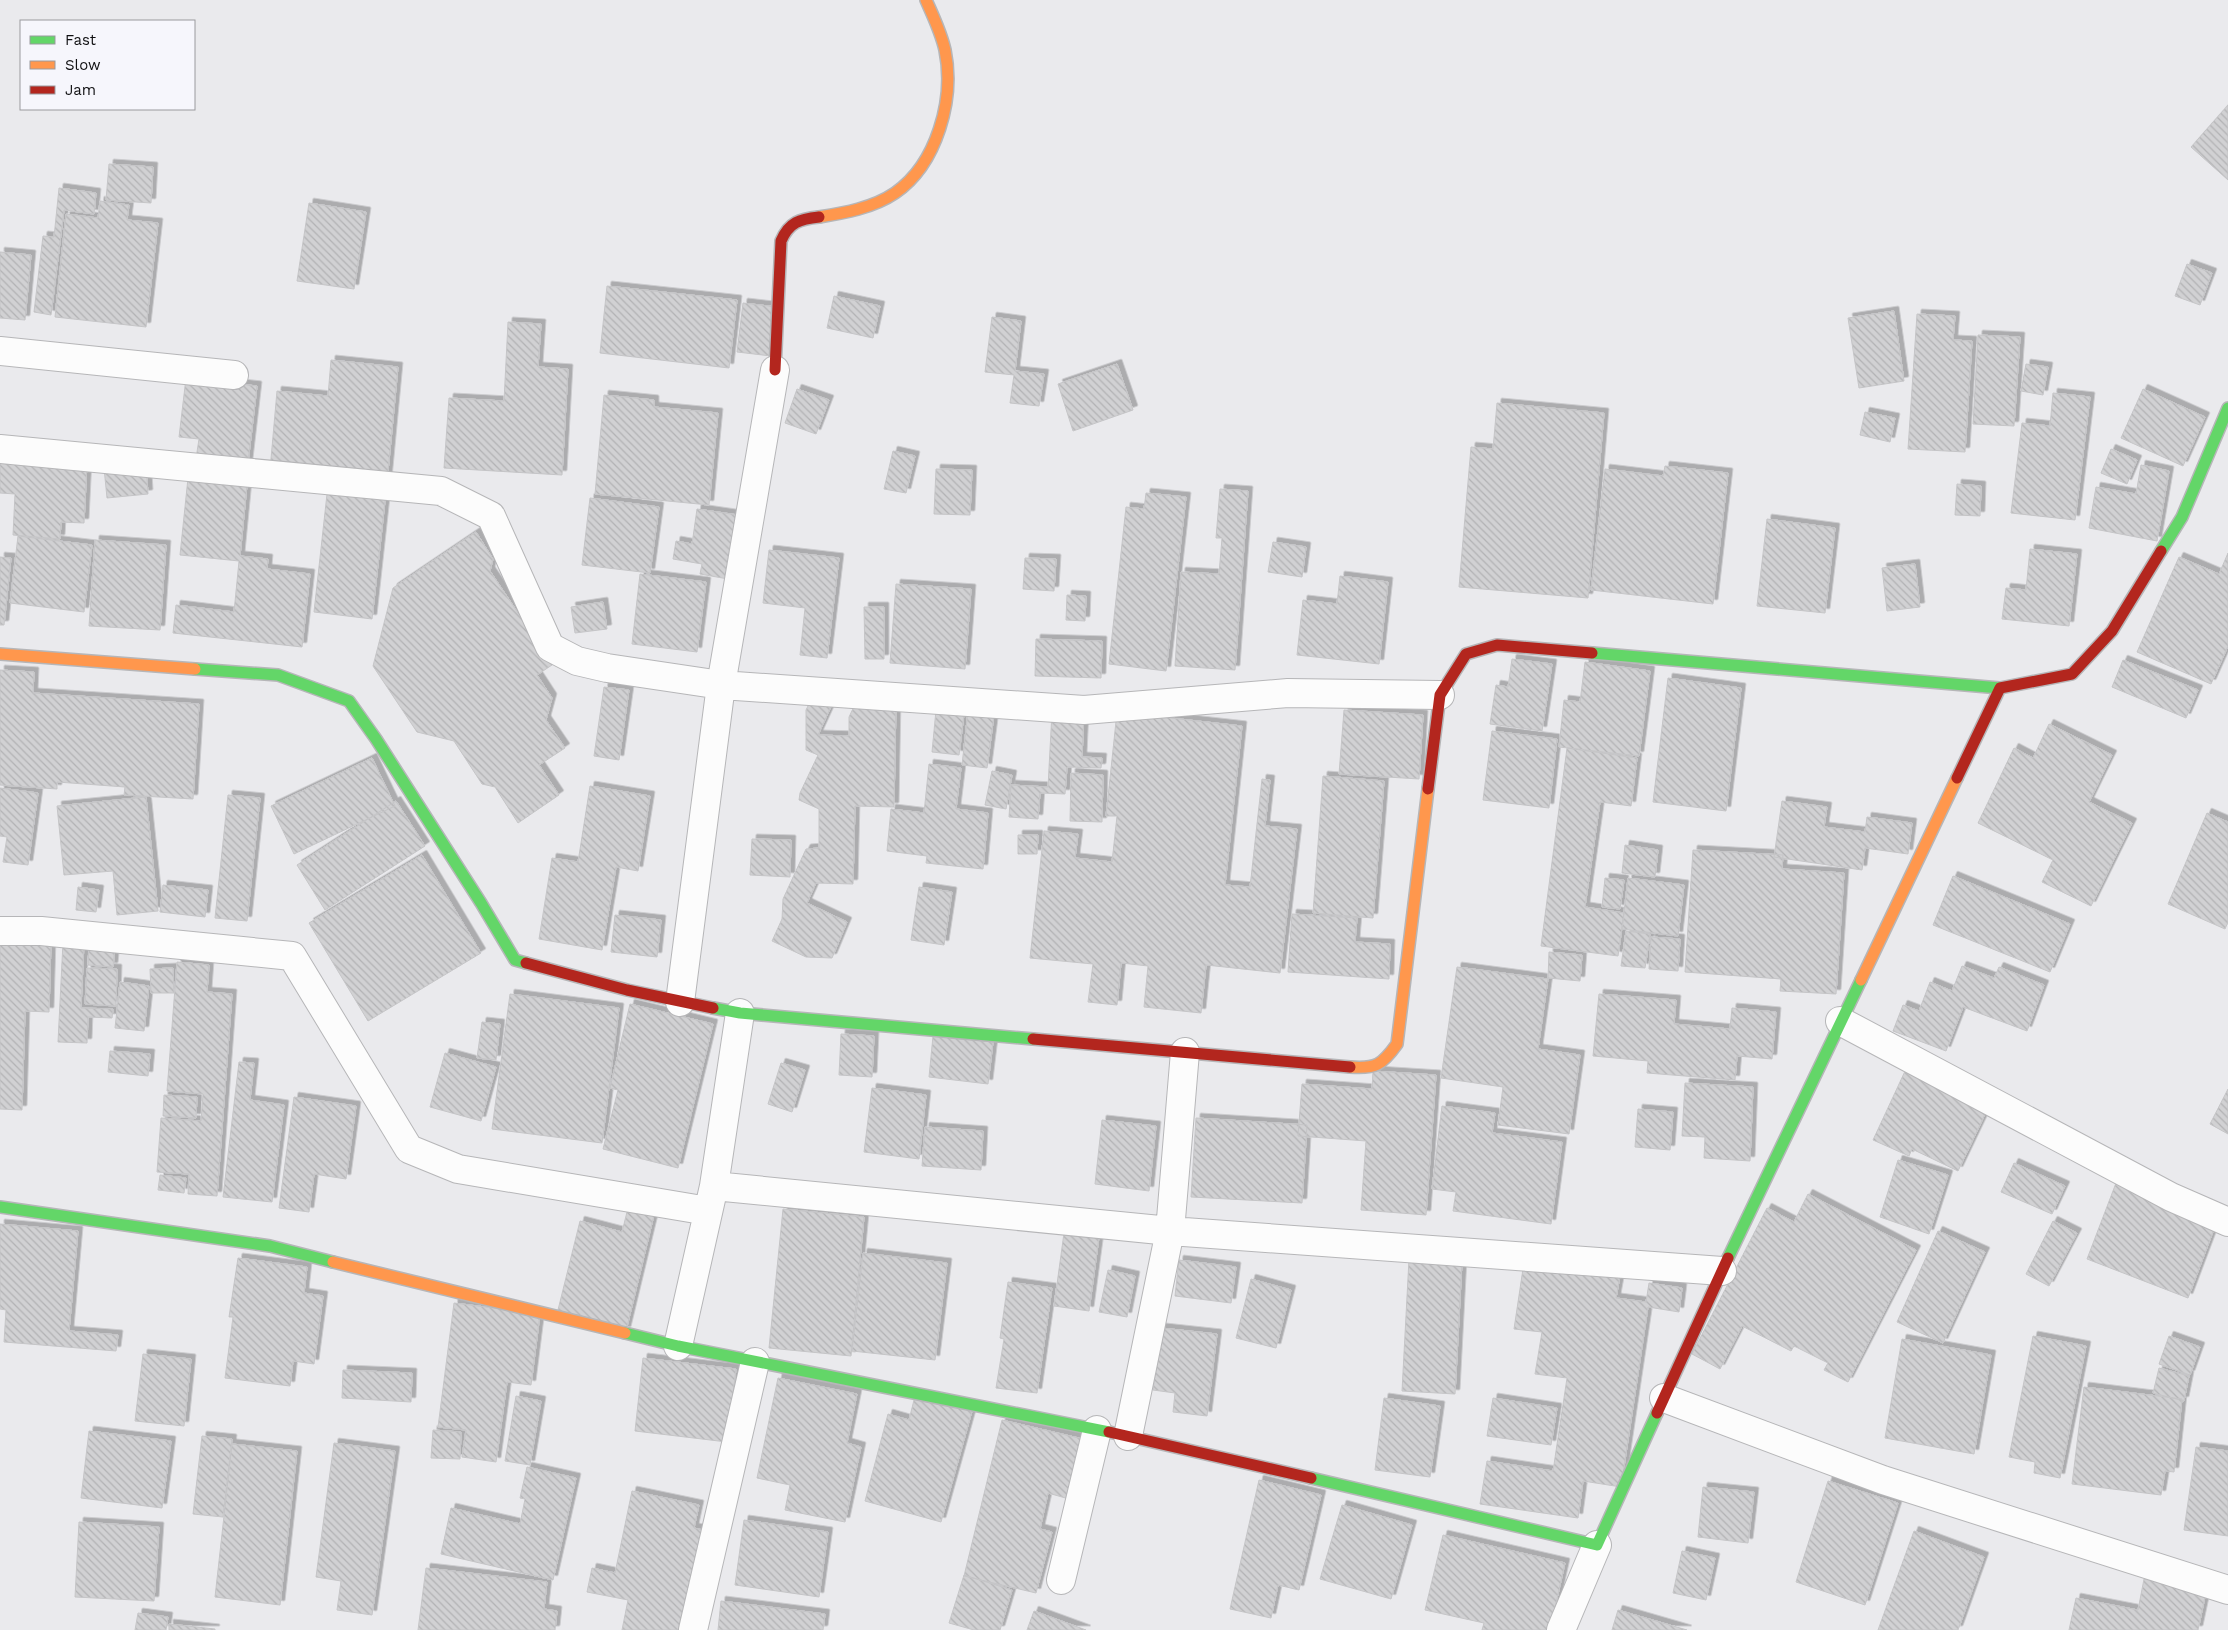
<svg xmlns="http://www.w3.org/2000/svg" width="2228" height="1630" viewBox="0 0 2228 1630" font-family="'Work Sans',sans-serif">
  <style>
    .building { fill: url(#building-back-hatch); stroke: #c5c5c7; filter: url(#shadow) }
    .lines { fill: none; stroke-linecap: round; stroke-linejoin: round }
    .street-casing { stroke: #b6b6b8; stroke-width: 30 }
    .fast-casing { stroke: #b6b6b8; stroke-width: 14 }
    .slow-casing { stroke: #b6b6b8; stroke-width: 14 }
    .jam-casing { stroke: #b6b6b8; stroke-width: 14 }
    .street { stroke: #fcfcfc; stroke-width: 28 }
    .fast { stroke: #63d668; stroke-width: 11 }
    .slow { stroke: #ff974d; stroke-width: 11 }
    .jam { stroke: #b3261e; stroke-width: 11 }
  </style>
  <defs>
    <pattern id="building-back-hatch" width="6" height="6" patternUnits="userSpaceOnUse" patternTransform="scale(1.25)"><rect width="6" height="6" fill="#d1d1d3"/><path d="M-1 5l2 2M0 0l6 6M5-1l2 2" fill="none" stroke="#b2b2b4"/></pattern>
    <filter id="shadow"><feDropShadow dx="4.5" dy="-4.5" stdDeviation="0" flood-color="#0004"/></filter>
  </defs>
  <rect width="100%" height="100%" fill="#eaeaed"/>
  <path class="building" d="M2228 105V180L2191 147Z
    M109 164 153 167 151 203 106 200Z
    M59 188 96 193 94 214 64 210 51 315 34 312 43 236 54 237Z
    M100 201 129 205 127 220 158 223 146 327 55 317 66 214 98 218Z
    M309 203 366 212 354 289 297 281Z
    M0 252 31 255 25 320 0 318Z
    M2187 264 2212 273 2200 305 2175 296Z
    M607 286 737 300 729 368 600 353Z
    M834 296 880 306 873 338 827 328Z
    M743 303 777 307 771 356 737 352Z
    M1894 311 1904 381 1859 388 1848 318Z
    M1917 314 1955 316 1953 340 1972 341 1965 452 1908 449Z
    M992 317 1021 321 1015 371 1044 374 1039 406 1010 403 1014 375 985 372Z
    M508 322 541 324 538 367 568 369 562 475 444 468 449 398 504 401Z
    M1978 335 2020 337 2014 426 1973 424Z
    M331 360 398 367 387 482 270 470 277 391 328 396Z
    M1117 364 1133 410 1073 431 1058 384Z
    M2026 364 2048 367 2043 395 2021 391Z
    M186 378 257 386 247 471 195 465 199 439 179 437Z
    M797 389 829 400 816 434 785 423Z
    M2143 389 2205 417 2183 466 2121 438Z
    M2053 393 2090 397 2075 520 2011 513 2022 423 2050 426Z
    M604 395 654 400V407L718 413 709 505 595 494Z
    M1497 403 1604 413 1588 598 1459 587 1471 447 1493 449Z
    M1865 412 1895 418 1890 442 1860 435Z
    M2111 449 2137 460 2127 484 2101 473Z
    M893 451 915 456 906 493 884 489Z
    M0 458 87 463 84 523 61 522 60 539 13 535 15 494 0 493Z
    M146 464 148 494 107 498 104 468Z
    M2141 465 2169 471 2157 541 2089 528 2096 487 2136 494Z
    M1665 466 1728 473 1713 604 1591 590 1605 469 1663 476Z
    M936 469 972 470 970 515 934 514Z
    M188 478 247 485 240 556 268 559 267 569 310 574 302 647 173 633 176 605 234 612 239 561 180 555Z
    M1957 484 1981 486 1980 516 1955 515Z
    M328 485 386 492 372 619 314 612Z
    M1220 489 1248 491 1235 670 1175 666 1181 572 1219 574 1222 538H1216Z
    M1146 493 1186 497 1166 671 1109 664 1126 507 1144 509Z
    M590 498 659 507 650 573 582 565Z
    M697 509 738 515 728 579 700 574 702 564 673 559 676 541 692 544Z
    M1767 519 1835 528 1825 613 1757 606Z
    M476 532 493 559 490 571 518 613 532 617 555 663 537 675 552 698 546 720 565 748 539 765 559 795 518 823 495 787 482 784 454 741 417 732 373 666 393 588Z
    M18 536 92 545 84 612 10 603Z
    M95 540 166 545 160 630 89 626Z
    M1273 542 1306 547 1302 577 1268 572Z
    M2030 549 2077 554 2069 626 2002 619 2006 588 2026 590Z
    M769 550 839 558 827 658 800 655 805 608 763 603Z
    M2228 553V646L2211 684 2137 652 2179 557 2219 574Z
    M0 557 11 558 4 625H0Z
    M1025 558 1056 559 1054 591 1023 589Z
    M1915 564 1920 607 1887 611 1882 568Z
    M640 574 706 582 697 652 632 644Z
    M1340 576 1388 582 1379 664 1297 655 1303 600 1337 604Z
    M896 584 971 589 965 669 890 663Z
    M1067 595 1086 596 1085 621 1066 620Z
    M603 602 607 629 575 633 571 607Z
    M864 607H884V659H865Z
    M1036 639 1102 641 1101 678 1035 676Z
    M1512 659 1552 664 1542 731 1490 724 1496 685 1508 687Z
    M2123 660 2198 690 2186 718 2112 687Z
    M1585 662 1650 671 1639 756 1559 747 1564 700 1580 702Z
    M0 670 34 672 33 693 199 704 193 799 124 795 125 787 57 782V789L0 785Z
    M1668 678 1741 688 1726 811 1653 802Z
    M604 687 629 690 619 760 594 756Z
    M815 692 834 700 818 735 849 736V717L858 698 896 703 894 807 855 806 853 884 816 883 807 903 847 922 832 958 806 957 772 941 782 919 783 899 806 849 819 848V809L799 800 800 793 818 755 806 750V710Z
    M936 710 964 714 959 755 932 752Z
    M1344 710 1423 715 1419 779 1339 774Z
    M968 711 994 715 987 768 962 765Z
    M1052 712 1084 714 1082 757 1102 758 1101 768 1067 767 1065 794 1040 793 1038 819 1009 817 1011 785 1048 787Z
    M1117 712 1242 726 1225 885 1250 887 1262 779 1270 780 1265 826 1297 829 1280 973 1206 965 1201 1013 1144 1007 1148 966 1121 963 1117 1005 1088 1002 1093 964 1030 958 1044 831 1078 834 1075 858 1112 862 1117 816H1106Z
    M2049 724 2112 755 2089 802 2132 823 2091 906 2042 882 2053 860 1978 823 2014 748 2033 758Z
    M1492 731 1557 739 1549 808 1483 800Z
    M1567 748 1637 758 1631 806 1600 802 1585 907 1624 913 1618 956 1541 946Z
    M372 758 395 806 294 854 271 806Z
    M929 764 961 768 956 809 988 813 983 869 926 863 927 856 887 851 891 809 924 813Z
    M992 771 1012 775 1006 809 985 805Z
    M1071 773 1103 775 1102 822 1070 821Z
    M1323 776 1384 781 1373 918 1313 913Z
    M590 786 650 796 638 871 616 867 602 950 539 939 552 858 578 862Z
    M0 788 38 793 28 865 3 862 7 837 0 836Z
    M228 795 260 798 247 921 215 918Z
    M146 797 158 911 117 915 113 871 64 875 57 806Z
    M396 801 425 846 325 910 297 865Z
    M1782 801 1827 807 1824 827 1865 832 1867 817 1912 823 1908 854 1865 848 1862 870 1774 857Z
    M2207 813 2228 822V922L2225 929 2168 904Z
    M1018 835H1038L1037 854H1018Z
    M752 839 791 840 790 877 750 875Z
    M1625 845 1658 850 1655 877 1622 873Z
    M1693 850 1783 855 1782 869 1844 873 1836 994 1780 991 1781 979 1685 972Z
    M422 855 481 953 368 1021 309 923Z
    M1953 876 2070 924 2050 972 1933 925Z
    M1605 878 1624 880 1620 909 1602 907Z
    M1628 878 1684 885 1678 936 1622 929Z
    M163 885 208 890 205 917 160 912Z
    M78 887 99 890 96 912 76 910Z
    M919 887 952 892 944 945 911 940Z
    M1292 914 1357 918 1355 942 1390 944 1389 979 1288 972Z
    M615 915 661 920 657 957 611 952Z
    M1626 931 1650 934 1645 968 1621 966Z
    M1651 937 1680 939 1678 971 1649 969Z
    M0 941 51 942 49 1012 25 1011 22 1110 0 1109Z
    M63 942 84 943 81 1008 113 1009 112 1018 88 1017 87 1043 58 1042Z
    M89 945 115 947 113 967 88 965Z
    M1549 952 1582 955 1580 981 1548 978Z
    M177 962 209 965 207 992 232 994 217 1196 188 1194 189 1174 157 1172 161 1118 201 1121 203 1094 167 1091Z
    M1962 966 1994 978 1999 967 2044 985 2027 1031 1963 1007 1946 1051 1893 1031 1903 1005 1919 1011 1930 982 1952 991Z
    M1457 967 1548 979 1538 1049 1580 1055 1569 1134 1498 1125 1503 1087 1441 1078Z
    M87 968 117 969 116 1006 85 1004Z
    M173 968 174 993H151L150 969Z
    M120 982 149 986 144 1031 115 1028Z
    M510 994 619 1008 602 1143 492 1129Z
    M1599 994 1676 1000 1674 1024 1730 1029 1732 1008 1776 1012 1772 1059 1737 1056 1735 1080 1647 1073 1648 1061 1593 1056Z
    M630 1004 713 1024 678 1168 603 1149 618 1090 610 1088Z
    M482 1022 500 1024 496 1060 477 1058Z
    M841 1034 874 1036 872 1077 839 1075Z
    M933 1036 993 1042 988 1084 929 1077Z
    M110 1051 150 1054 148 1076 108 1072Z
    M445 1053 496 1067 481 1121 430 1107Z
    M239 1062 254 1063 250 1100 284 1105 272 1202 223 1197Z
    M781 1063 805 1070 792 1112 768 1104Z
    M1906 1069 1988 1108 1958 1171 1912 1149 1909 1156 1873 1140Z
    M1373 1071 1436 1075 1426 1215 1361 1210 1366 1141 1298 1136 1302 1084 1372 1089Z
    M1685 1083 1753 1087 1750 1161 1704 1158 1705 1137 1682 1136Z
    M872 1088 926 1095 919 1159 864 1152Z
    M2228 1089V1134L2210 1124Z
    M164 1095 197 1097 196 1118 163 1116Z
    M294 1097 356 1106 346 1179 314 1174 309 1212 279 1208Z
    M1442 1106 1495 1113 1492 1133 1562 1142 1551 1224 1453 1211 1456 1192 1432 1189Z
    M1638 1109 1673 1112 1670 1150 1635 1147Z
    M1196 1118 1307 1125 1302 1203 1191 1197Z
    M1102 1120 1156 1126 1149 1191 1095 1184Z
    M925 1127 983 1131 981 1170 922 1166Z
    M1898 1160 1948 1175 1929 1234 1880 1217Z
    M2014 1163 2065 1186 2052 1214 2001 1192Z
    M160 1175 186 1178 184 1193 158 1190Z
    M2116 1183 2217 1221 2188 1298 2087 1259Z
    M1808 1194 1916 1250 1848 1382 1824 1370 1828 1363 1794 1346 1791 1351 1742 1326 1720 1369 1692 1354 1767 1208 1794 1222Z
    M628 1208 654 1215 626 1331 557 1314 580 1221 622 1232Z
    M783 1209 864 1217 851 1356 769 1348Z
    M2053 1221 2077 1233 2049 1286 2026 1274Z
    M0 1224 78 1231 69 1331 118 1335 116 1351 4 1342 6 1310 0 1309Z
    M1938 1231 1985 1252 1943 1343 1897 1322Z
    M1064 1233 1099 1237 1089 1311 1054 1306Z
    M863 1253 947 1263 935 1360 852 1351Z
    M238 1258 307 1267 304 1293 323 1296 314 1364 293 1361 290 1386 225 1378 233 1317H229Z
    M1409 1259 1462 1262 1455 1394 1402 1391Z
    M1179 1260 1236 1267 1231 1303 1175 1296Z
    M1524 1262 1620 1276 1616 1298 1646 1302 1649 1283 1682 1288 1679 1312 1648 1307 1621 1487 1583 1481 1578 1518 1480 1504 1487 1461 1553 1471 1567 1378 1535 1374 1542 1332 1514 1329Z
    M1108 1270 1135 1276 1127 1317 1099 1312Z
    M1251 1279 1291 1290 1276 1348 1236 1338Z
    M1008 1282 1052 1288 1037 1393 996 1388 1004 1339 1000 1338Z
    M454 1303 540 1314 531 1385 507 1382 496 1462 462 1457 466 1430 438 1427Z
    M1161 1328 1217 1334 1207 1416 1173 1412 1175 1393 1153 1390Z
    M2033 1336 2086 1346 2060 1478 2034 1473 2035 1462 2009 1457Z
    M2169 1336 2200 1347 2190 1375 2159 1364Z
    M1902 1339 1991 1355 1974 1454 1885 1438Z
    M143 1354 191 1359 184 1426 135 1421Z
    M643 1358 736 1369 727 1442 635 1431Z
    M2159 1368 2189 1376 2184 1401 2153 1393Z
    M343 1370 412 1373 411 1402 342 1398Z
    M778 1378 857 1394 847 1443 861 1447 845 1522 785 1510 790 1485 757 1478Z
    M2084 1387 2182 1399 2174 1472 2165 1471 2161 1495 2072 1484Z
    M516 1396 541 1401 530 1465 505 1461Z
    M915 1396 972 1411 941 1522 865 1501 888 1414 909 1420Z
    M1384 1398 1440 1406 1430 1477 1375 1470Z
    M1493 1398 1557 1408 1551 1445 1487 1436Z
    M1002 1420 1083 1439 1069 1499 1048 1493 1040 1529 1052 1532 1036 1593 964 1576Z
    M433 1430 461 1432 460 1459 431 1458Z
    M89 1431 171 1441 162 1508 81 1498Z
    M202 1436 232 1439 223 1517 193 1514Z
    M334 1443 395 1451 372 1615 337 1610 341 1581 316 1577Z
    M232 1444 297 1451 280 1605 215 1597Z
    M2196 1447 2228 1451V1536L2184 1530Z
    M527 1467 576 1478 553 1580 441 1554 451 1508 520 1524 525 1499 520 1498Z
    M1259 1480 1321 1495 1299 1590 1278 1585 1271 1618 1230 1609Z
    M1828 1481 1898 1503 1865 1605 1796 1582Z
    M1703 1487 1754 1492 1748 1543 1698 1537Z
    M632 1491 699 1505 694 1528 703 1530 682 1630H622L628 1600 587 1592 592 1568 615 1573Z
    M1342 1505 1412 1525 1391 1599 1320 1579Z
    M744 1520 828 1532 819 1597 735 1585Z
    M79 1522 159 1527 154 1601 75 1597Z
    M1914 1531 1984 1557 1958 1630H1878Z
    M1443 1535 1565 1563 1550 1630H1482L1484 1623 1425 1610Z
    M1682 1551 1715 1558 1706 1600 1673 1593Z
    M426 1568 547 1582 544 1609 557 1611 555 1630H418Z
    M964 1575 1012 1590 1000 1630H974L949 1623Z
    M2144 1579 2206 1592 2198 1630H2069L2076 1598 2138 1610Z
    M721 1601 825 1614 823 1630H718Z
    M1618 1610 1687 1630H1612Z
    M1034 1611 1086 1630H1027Z
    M138 1613 168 1617 166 1630H135Z
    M169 1624 215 1629V1630H169Z"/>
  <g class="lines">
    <g class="street-casing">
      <path id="street" d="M0 351 234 375
        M0 449 441 491 491 516 550 647 577 661 607 668 721 685 1084 710 1288 693 1440 695
        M0 931H41L292 956 409 1149 458 1169 708 1211
        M680 1002 721 685 775 370
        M1840 1021 2171 1197 2228 1222
        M714 1186 1170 1231 1722 1271
        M678 1346 714 1186 740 1013
        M1664 1398 1883 1480 2228 1590
        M1128 1436 1170 1231 1185 1052
        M1061 1580 1097 1430
        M693 1630 755 1362
        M1561 1630 1597 1545"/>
    </g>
    <g class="fast-casing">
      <path id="fast" d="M2161 551 2182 517 2228 408
        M1592 653 2000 688
        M195 669 278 675 349 701 376 739 481 903 515 960 526 963
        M713 1008 740 1013 1033 1039
        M0 1207 270 1246 333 1262
        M1728 1258 1861 980
        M625 1333 678 1346 1109 1432
        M1311 1478 1597 1545 1657 1413"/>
    </g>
    <g class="slow-casing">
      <path id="slow" d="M819 217C844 213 873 208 895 193 937 164 955 99 945 50 941 32 933 16 926 0
        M0 654 195 669
        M1861 980 1957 778
        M1350 1067C1376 1069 1382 1065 1397 1044L1428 789
        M333 1262 625 1333"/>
    </g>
    <g class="jam-casing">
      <path id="jam" d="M775 370 781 241C789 222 800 219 819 217
        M1957 778 2000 688 2072 674 2112 631 2161 551
        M1428 789 1440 695 1466 654 1497 645 1592 653
        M526 963 627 990 713 1008
        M1033 1039 1350 1067
        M1657 1413 1728 1258
        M1109 1432 1311 1478"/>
    </g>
    <use href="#street" class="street"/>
    <use href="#fast" class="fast"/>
    <use href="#slow" class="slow"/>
    <use href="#jam" class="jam"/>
  </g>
  <rect x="20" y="20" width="175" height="90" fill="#f6f6fc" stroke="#9a9a9e"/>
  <rect x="30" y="36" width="25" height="8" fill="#63d668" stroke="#9a9a9e"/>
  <text x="65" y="45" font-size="15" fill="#0f0f11">Fast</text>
  <rect x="30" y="61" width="25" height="8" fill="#ff974d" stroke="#9a9a9e"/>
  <text x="65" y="70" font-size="15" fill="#0f0f11">Slow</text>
  <rect x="30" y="86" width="25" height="8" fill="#b3261e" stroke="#9a9a9e"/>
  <text x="65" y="95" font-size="15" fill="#0f0f11">Jam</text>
</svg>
